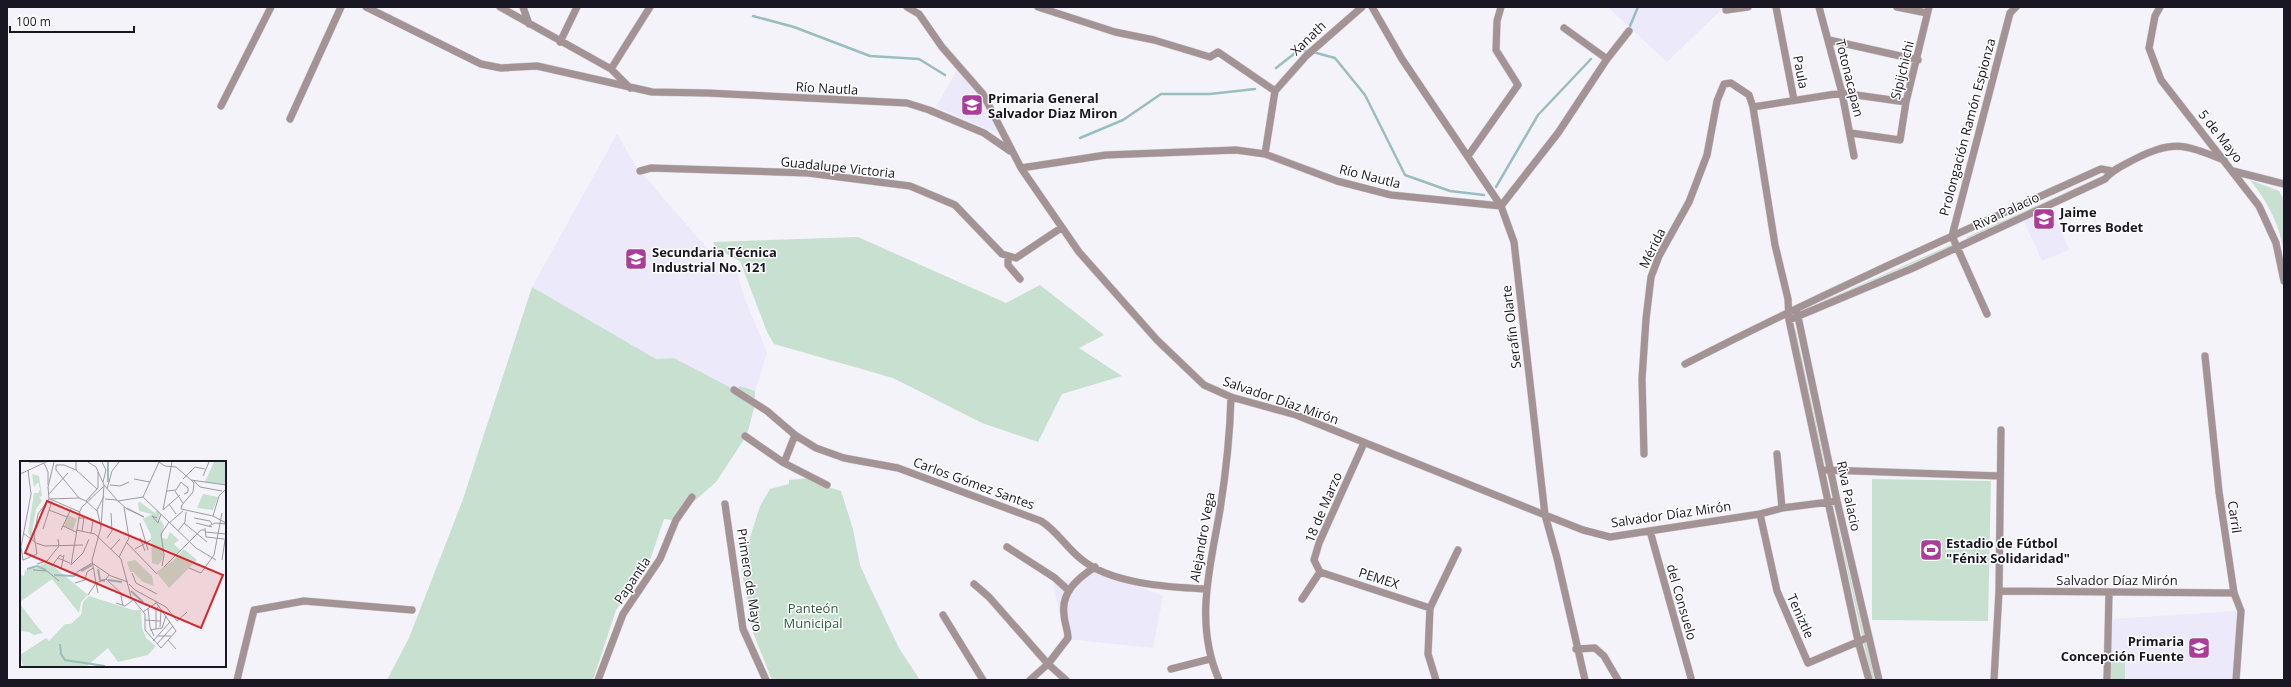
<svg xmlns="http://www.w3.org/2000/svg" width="2291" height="687" viewBox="0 0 2291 687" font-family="'Open Sans',sans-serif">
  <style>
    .built { fill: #ebe9fa }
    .green { fill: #c7e0cf }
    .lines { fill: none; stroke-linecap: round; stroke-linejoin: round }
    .stream { stroke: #98bec0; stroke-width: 2.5 }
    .street-casing { stroke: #d1d0d8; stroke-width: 8 }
    .street { stroke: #a49395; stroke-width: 7 }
    .labels { text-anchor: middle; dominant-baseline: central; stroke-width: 3; stroke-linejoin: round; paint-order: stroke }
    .street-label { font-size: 13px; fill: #191723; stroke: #fff }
    .poi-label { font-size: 13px; font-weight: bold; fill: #191723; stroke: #fff; text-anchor: start }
    .park-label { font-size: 13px; fill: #2d5c40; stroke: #fff }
    .inset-river { fill: none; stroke: #98bec0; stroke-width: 2 }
    .inset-road { fill: none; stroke: #9c9ba4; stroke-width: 1 }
    .view { fill: #d62828; fill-opacity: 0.15; stroke: #d62828; stroke-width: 2 }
    .inset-edge { fill: none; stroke: #191723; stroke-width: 2 }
  </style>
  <rect width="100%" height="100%" fill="#f4f3fa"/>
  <path class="built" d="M1608 7H1724L1667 62Z
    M958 68 980 93 1000 128 997 133 936 107Z
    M617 134 635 165 712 254 734 264 746 302 767 352 755 391 740 386 735 390 674 358 656 359 532 287Z
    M2052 208 2069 250 2042 261 2024 221Z
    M1093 569 1163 596 1153 648 1066 639 1052 579 1078 581Z
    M2237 611 2234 680H2125V654H2111L2113 619Z"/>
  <path class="green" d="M2102 176H2104L1966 239 1967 237Z
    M2250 180 2279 191 2284 200V255C2281 227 2268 202 2250 180Z
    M858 237 1006 303 1040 285 1104 335 1079 348 1122 376 1062 394 1038 442 982 423 893 378 774 344 767 332 740 261 717 249 713 242Z
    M1953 244V246L1820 303 1821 302Z
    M532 287 656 359 674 358 735 390 740 386 755 391 754 408 747 435 716 482 673 520 664 519 647 569 616 610 593 680H387L409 638 462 502Z
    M1794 330 1796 331 1825 464 1824 463Z
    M810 478 822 485 841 491 853 529 860 565 868 583 899 648 920 680H772L752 630 741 566 760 506 770 489 789 484V480Z
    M1872 479 1991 481 1988 621 1872 620Z
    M1835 516 1836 517 1875 680H1872Z
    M2111 654H2125V680H2111Z"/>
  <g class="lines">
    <path class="stream" d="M753 16 794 27 870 56 919 59 945 75
      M1630 26 1638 7
      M1313 52 1335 58 1365 95 1405 175 1450 191 1484 195
      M1276 68 1299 50 1308 51
      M1080 138 1123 120 1161 94H1210L1255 89
      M1496 187 1538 115 1591 59"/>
    <g class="street-casing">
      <path id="street" d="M366 7 481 64 501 68 537 66 652 92 707 93 907 103 929 110 984 133 1010 151
        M500 7 611 69 630 88
        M523 7 529 24
        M907 7 919 14 942 47 983 94 1021 168 1079 252 1157 340 1204 385 1231 397 1296 415 1545 515 1583 530 1610 537 1760 514 1782 508 1837 501
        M1038 7 1115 32 1154 40 1210 57 1218 52 1275 91 1265 154
        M1372 7 1402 59 1501 206 1514 242 1545 515 1557 558 1585 680
        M1776 7 1794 100
        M1819 7 1842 93 1854 156
        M1897 7 1927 13
        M2160 7 2155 16 2149 48 2161 80 2259 206 2276 243 2284 281
        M1726 10 1748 7
        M1564 28 1607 59
        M1829 40 1918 60
        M560 42 577 7
        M611 69 650 7
        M1275 91 1306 56 1362 7
        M221 106 271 7
        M1753 107 1842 93 1906 102
        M290 119 341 7
        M1851 133 1900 140 1906 102 1929 7
        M1468 156 1518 85 1496 50 1497 21 1501 7
        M1021 168 1106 155 1236 150 1265 154 1337 181 1391 195 1501 206 1558 133 1607 59 1629 31
        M640 171 651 168 808 173 910 186 955 205 1002 254 1016 258 1061 228
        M2233 171 2284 184
        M1008 257V265L1020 279
        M1797 312 1837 501 1879 680
        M1987 314 1952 236 2010 13 2016 7
        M1789 320 1913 268 2105 179C2113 169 2124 165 2135 159 2174 139 2185 145 2224 160
        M2205 356 2219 492 2234 593 2241 611 2236 680
        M1685 364C1821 294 1961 232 2101 169L2112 171
        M734 390 767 411 795 435 816 448 844 458 898 468 1041 521C1057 531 1066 547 1081 559 1111 584 1168 587 1205 589
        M745 436 784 463 827 485
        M1644 454 1642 379 1646 319 1651 277 1659 256 1689 202 1707 155 1717 101 1724 84 1731 83 1749 95 1753 107 1775 245 1788 299 1789 320 1858 641 1869 680
        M1777 454 1782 508
        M784 463 795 435
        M1826 470 2000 476
        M725 504 743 629 766 680
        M1760 514 1777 591 1808 663 1869 637
        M1650 531 1691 678
        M1007 547 1055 578 1069 591
        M1320 572 1430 608
        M974 584 989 597 1048 664 1066 680
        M1999 591 2234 593
        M1302 599 1320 572 1314 560 1319 543 1364 443
        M943 615 983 680
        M1576 649 1595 648 1604 656 1618 680
        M1171 669 1210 659
        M237 680 254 610 304 601 412 610
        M598 680 623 614 660 559 676 520 692 497
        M1030 680 1048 664 1068 638C1068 630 1064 622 1064 614 1061 592 1078 578 1095 567
        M1219 680C1194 623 1210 568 1220 510 1226 472 1230 435 1231 397
        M1436 680 1428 654 1430 608 1458 550
        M1994 680 1999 591 2001 430
        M2107 680 2109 593"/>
    </g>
    <use href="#street" class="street"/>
  </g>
  <defs>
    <g id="school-square" transform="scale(1.15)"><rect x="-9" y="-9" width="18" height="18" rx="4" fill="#ab3c99" stroke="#fff"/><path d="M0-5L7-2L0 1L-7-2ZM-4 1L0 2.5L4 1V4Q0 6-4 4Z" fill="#fff"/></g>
    <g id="stadium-square" transform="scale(1.15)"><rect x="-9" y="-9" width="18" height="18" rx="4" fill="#ab3c99" stroke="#fff"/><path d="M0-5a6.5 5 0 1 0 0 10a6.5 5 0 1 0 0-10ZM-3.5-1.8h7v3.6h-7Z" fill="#fff"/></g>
  </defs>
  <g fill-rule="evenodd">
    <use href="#school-square" x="972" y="105"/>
    <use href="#school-square" x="2044" y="219"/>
    <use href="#school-square" x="636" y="259"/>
    <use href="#stadium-square" x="1931" y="550"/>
    <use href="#school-square" x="2199" y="648"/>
  </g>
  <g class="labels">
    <g class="street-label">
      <text transform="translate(1308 38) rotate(-44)">Xanath</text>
      <text transform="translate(1902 70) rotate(-76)">Sipijchichi</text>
      <text transform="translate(1801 72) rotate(79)">Paula</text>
      <text transform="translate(1850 78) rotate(76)">Totonacapan</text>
      <text transform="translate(827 88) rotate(3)">Río Nautla</text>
      <text transform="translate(1967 127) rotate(-75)">Prolongación Ramón Espionza</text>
      <text transform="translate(2221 136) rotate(52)">5 de Mayo</text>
      <text transform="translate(838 167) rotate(6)">Guadalupe Victoria</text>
      <text transform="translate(1370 176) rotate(14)">Río Nautla</text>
      <text transform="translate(2006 211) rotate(-25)">Riva Palacio</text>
      <text transform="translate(1652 248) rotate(-64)">Mérida</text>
      <text transform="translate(1511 327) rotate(-97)">Serafín Olarte</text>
      <text transform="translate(1281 400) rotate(19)">Salvador Díaz Mirón</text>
      <text transform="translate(974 483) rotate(20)">Carlos Gómez Santes</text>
      <text transform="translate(1849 496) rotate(78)">Riva Palacio</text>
      <text transform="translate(1323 507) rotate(-67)">18 de Marzo</text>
      <text transform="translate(1671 514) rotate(-8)">Salvador Díaz Mirón</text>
      <text transform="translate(2235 517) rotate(82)">Carril</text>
      <text transform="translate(1202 537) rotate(-80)">Alejandro Vega</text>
      <text transform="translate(1379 578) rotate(18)">PEMEX</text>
      <text transform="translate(632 580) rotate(-56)">Papantla</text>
      <text transform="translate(750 580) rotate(81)">Primero de Mayo</text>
      <text x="2117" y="580">Salvador Díaz Mirón</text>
      <text transform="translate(1682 602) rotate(74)">del Consuelo</text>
      <text transform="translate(1801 616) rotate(66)">Teniztle</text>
    </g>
    <g class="poi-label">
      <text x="988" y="98">Primaria General<tspan x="988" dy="15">Salvador Diaz Miron</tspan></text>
      <text x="2060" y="212">Jaime<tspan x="2060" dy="15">Torres Bodet</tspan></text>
      <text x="652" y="252">Secundaria Técnica<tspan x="652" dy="15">Industrial No. 121</tspan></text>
      <text x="1946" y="543">Estadio de Fútbol<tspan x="1946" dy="15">"Fénix Solidaridad"</tspan></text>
      <text x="2184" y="641" text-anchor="end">Primaria<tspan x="2184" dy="15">Concepción Fuente</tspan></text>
    </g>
    <g class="park-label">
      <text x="813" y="608">Panteón<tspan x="813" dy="15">Municipal</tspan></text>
    </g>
  </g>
  <g transform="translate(20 461)">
    <rect width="206" height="206" fill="#f4f3fa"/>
    <path d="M194 1H206V24L185 21ZM12 13 19 15 22 35 19 36 22 40 16 48 12 71 14 80 8 72 14 32H18L20 28 18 21 14 26ZM183 33 198 36 193 49 177 47ZM120 41 135 52 137 49 140 51 139 61 141 59 144 65 142 77 147 78 150 71 159 79 154 83 161 90 157 94 144 87 142 99 138 104 132 102 131 74 123 58 132 53 119 50 118 42ZM48 54 57 58 53 69 44 65ZM164 88 177 99 149 127 136 111 153 100ZM115 99 132 115 134 125 123 121 113 111H110L107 101ZM28 101 68 134 61 141 59 152 32 118 0 141V114L4 115 5 110 13 107H21V103ZM69 135 113 149H121L122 167 126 177 136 185 128 194 98 201 88 187 67 205H3L0 194 26 177 29 180 45 163H51L61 154 63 141ZM0 143 16 164 23 172 14 174 9 171 0 170Z" fill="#c7e0cf"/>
    <path class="inset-river" d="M88 21V1M7 108 17 105 26 109M78 108 80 119 85 120M61 110 72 104M34 114 54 115 57 112M88 119 102 121M111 130 123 141M40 183 41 193 45 199 85 205"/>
    <path class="inset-road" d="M9 1H27M56 1V9L77 28M68 1 76 6 84 24 97 39 107 48 124 56 107 47M82 1 86 9 83 21M139 1 145 5 156 6M24 2 28 11V24M156 6 171 19 206 24M56 9 44 4H36V9L59 37M0 13 24 2M183 15 189 1M114 18 130 21M163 18 175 6 185 8M171 19 174 22 173 31 162 44 161 48 193 55M174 20 180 26 202 30M90 24 100 25 109 21M87 28 92 10 99 1M147 30 156 29 161 21 168 27V31L164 33M155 30 163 42M28 34 48 12M123 36 139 1M29 38 59 37 66 40 77 50M30 38 60 51M85 38 97 39M66 40 78 27V11M98 40 123 36 176 87 196 99M149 43 156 53M29 49 47 56M143 49 152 1M143 49 160 34M60 51 51 104 63 92 69 78M59 52 62 46 83 26M193 55 199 35 206 28M193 55 206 62M58 57H64L62 70M137 57 132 55 138 62 141 53M174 57 190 60 192 63M120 62 128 89M149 62 163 50M164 62 187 81M176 62 192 66M43 65 56 71M189 65 195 62 206 63M81 66 77 49 84 35M185 67 186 76 204 78M23 68 32 40M41 69 51 48M56 69 75 73 101 98 111 136 125 153V169L141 187 156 170 135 140M158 70 165 61 166 51M185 71 206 73M3 72 15 81M71 72 73 60M87 77 92 70 91 52M120 77 125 90M16 82 25 85 63 84M107 82 137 113M91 88 100 78M115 88 131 79M99 96 109 77 104 46M38 97 50 102M3 99 17 93 14 74 18 53 29 38 28 26 34 1M3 99 1 86 11 33 8 9M202 99 206 72M17 103 27 100 39 85 38 78M33 103 41 108 44 94M32 105 40 94 43 96M142 105 144 94 141 73 149 61M144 106 181 69H185M169 107 181 112 194 94 202 52M13 109 27 110 39 120M57 111 72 102 91 115 108 121M112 112 116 122 137 133M89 114 86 118 103 134 101 135 103 145M55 122 65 119 67 111 73 107M109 123 115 129 146 146 157 160 167 151M78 132 76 122 86 118M68 134 76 122 72 99 81 66 84 24M96 142 105 145 113 139M128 147 130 166 134 175M123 151 136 142M125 159 140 160M140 166 141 149M136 168V148L139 145M130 169 142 167 146 155M138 175H151M148 179 156 188M133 180 150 161M137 183 153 165"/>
    <path class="view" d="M27 40 203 114 181 167 5 92Z"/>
    <rect width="206" height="206" class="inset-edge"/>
  </g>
  <rect width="2291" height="687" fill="none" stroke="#191723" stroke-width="16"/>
  <path d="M10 26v6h124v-6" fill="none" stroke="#191723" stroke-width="2"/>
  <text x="16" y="26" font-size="12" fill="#191723" stroke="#ffffff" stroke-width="3" paint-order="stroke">100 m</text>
</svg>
